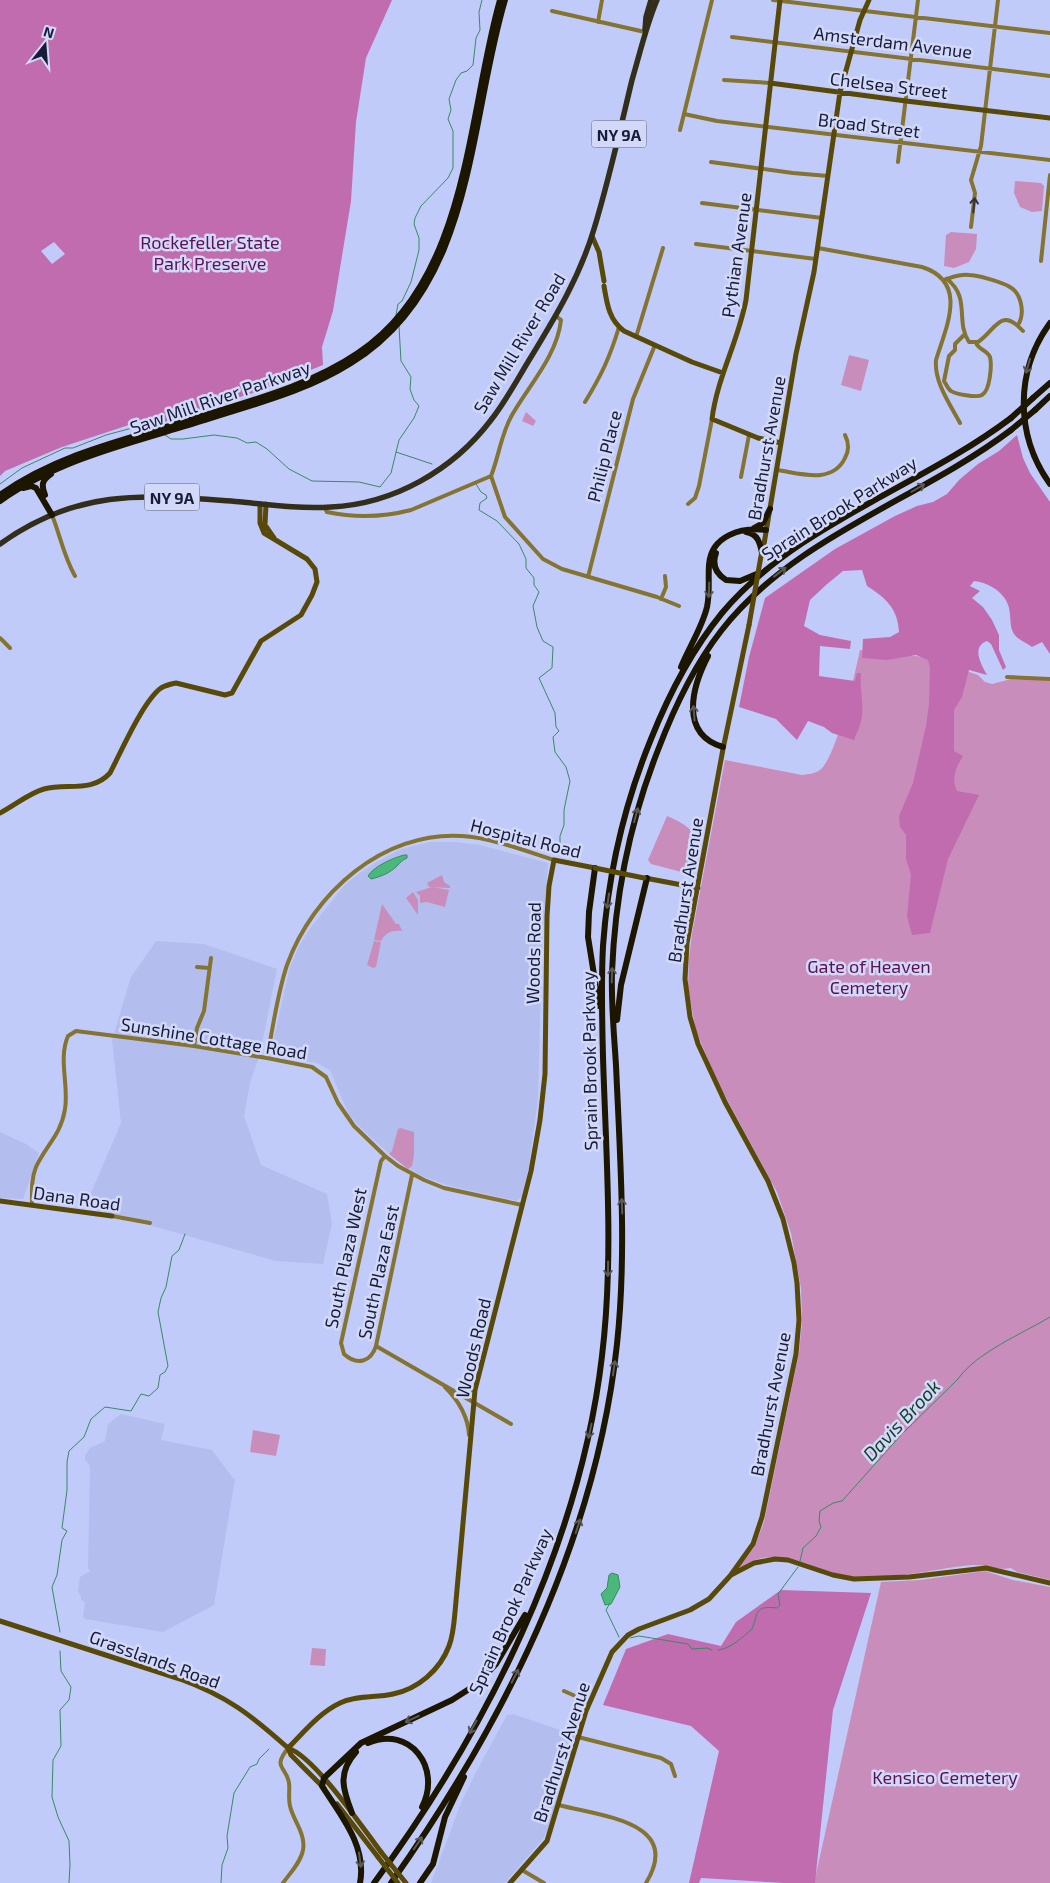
<svg xmlns="http://www.w3.org/2000/svg" width="1050" height="1883" viewBox="0 0 1050 1883" font-family="'Exo 2',sans-serif">
  <style>
    .built { fill: #b3beef }
    .green { fill: #c98dbb }
    .forest { fill: #c16caf; fill-rule: evenodd }
    .water { fill: #49b87a; stroke: #3a8966 }
    .lines { fill: none; stroke-linecap: round; stroke-linejoin: round }
    .stream { stroke: #3a8966; stroke-width: 1 }
    .street { stroke: #847331; stroke-width: 4 }
    .secondary { stroke: #584908; stroke-width: 5 }
    .primary { stroke: #332e1a; stroke-width: 5.5 }
    .highway { stroke: #1c1601; stroke-width: 6 }
    .secondary-bridge { stroke: #584908; stroke-width: 5 }
    .highway-bridge { stroke: #1c1601; stroke-width: 6 }
    .oneway { stroke: #333237 }
    .oneway2 { stroke: #5c5a57 }
    .labels { text-anchor: middle; dominant-baseline: central; stroke-width: 5; stroke-linejoin: round; paint-order: stroke }
    .shield { fill: #d2d9f8; stroke: #505572; stroke-width: 1 }
    .shield-label { font-size: 16px; font-weight: bold; fill: #181c39 }
    .street-label { font-size: 18px; fill: #181c39; stroke: #d2d9f8 }
    .park-label { font-size: 18px; fill: #5e1052; stroke: #d2d9f8 }
    .water-label { font-size: 19px; font-style: italic; fill: #123f26; stroke: #d2d9f8 }
  </style>
  <rect width="100%" height="100%" fill="#c1cbf9"/>
  <path class="built" d="M430 842H456L480 845 548 863 542 944 538 1098 529 1166 522 1196 517 1201 450 1186 424 1177 400 1163 365 1132 349 1115 330 1070 317 1063 275 1056 271 1051 290 967 299 946 311 927 343 887 357 875 375 863 401 849Z
    M156 941 204 944 277 969 260 1054 250 1083 244 1116 261 1165 327 1194 332 1223 323 1264 276 1261 85 1207 121 1123 112 1040 131 977Z
    M0 1132 26 1144 39 1153 23 1199 0 1198Z
    M121 1414 165 1424 161 1440 212 1450 233 1478 235 1479 214 1605 163 1632 85 1619 83 1616 85 1602 81 1600V1597L78 1591 80 1577 90 1571 88 1568 90 1469 89 1464 85 1460V1456L90 1448 105 1441 108 1424Z
    M513 1714 575 1735 549 1827 543 1839 505 1883H431L461 1803 475 1774 507 1715Z"/>
  <path class="green" d="M1015 181 1041 183 1044 186 1042 211 1032 212 1020 207 1014 193Z
    M951 232 977 234 976 249 969 262 954 268 944 266 946 235Z
    M849 355 869 360 861 391 841 385Z
    M526 412 536 421 533 426 522 421Z
    M860 650 924 657 978 675 985 682 992 684 1011 679 1050 680V1580L1017 1572 1011 1568C999 1571 985 1564 973 1565 935 1568 879 1584 843 1576 813 1568 769 1543 741 1568L739 1567 754 1548 764 1522 799 1353 802 1322 801 1288 791 1233 777 1192 716 1079 696 1031 688 988 689 958 692 934 725 760 802 775C808 774 815 774 820 770 837 757 855 673 860 650Z
    M667 816C702 830 698 842 693 875L651 864 648 860Z
    M442 875 444 882 450 886V888L429 887 427 883Z
    M432 887 449 890 445 907 427 902 420 903V896L416 892Z
    M413 892 418 900V915L406 898Z
    M382 904 396 924H399L402 931C392 930 386 932 381 941L374 940Z
    M374 941 381 942 376 967 373 968 367 965Z
    M400 1128 414 1132V1155L412 1166 408 1169 389 1154 392 1151 398 1129Z
    M253 1430 280 1435 276 1456 250 1452Z
    M985 1571 1013 1580 1050 1587V1883H814L881 1582 920 1580Z
    M312 1648 326 1649 325 1666 310 1665Z"/>
  <path class="forest" d="M0 0H392L366 58 356 122 351 201 333 311 322 347 323 365 256 392 185 414 162 423 144 420 62 447 5 471 0 476ZM54 242 65 254 52 264 41 251Z
    M1017 435 1023 458 1030 473 1050 502V654L1042 642 1032 647C1027 643 1017 639 1014 634 1010 627 1011 623 1010 615 1010 596 992 583 974 581L970 586 980 591 972 598 983 607 992 620 999 635V650L1006 667 1003 670 991 644 987 641C971 647 981 664 987 675L969 670 962 697 954 710V751L963 756C956 767 951 778 957 791L979 795 948 859 930 933 912 935 907 916 911 875 906 859V835L900 827 899 816 913 783 926 726 929 704 930 668 928 660 916 655 887 660 862 658 863 639 890 637 899 632C898 609 886 598 867 586L862 570 843 571 826 585 810 600 804 626 820 635 851 641 850 649 820 646 819 676 855 681 857 673H861C859 689 865 705 861 721 860 727 856 734 854 740L832 733 824 727 808 721 797 740 776 719 739 707 749 657 765 598 835 549 895 516 917 506 933 502 947 494 959 480 978 464 999 451Z
    M781 1590 871 1593 833 1710 815 1883H784L701 1878 699 1883H689L719 1751 691 1726 603 1705 626 1649 668 1634 721 1646 736 1622Z"/>
  <path class="water" d="M404 855H407V858C402 860 401 862 397 866 390 873 380 877 371 879L368 876C374 866 393 858 404 855Z
    M612 1573 618 1575 620 1587 611 1604 605 1605 601 1594 607 1588 609 1575Z"/>
  <g class="lines">
    <path class="stream" d="M396 315 398 304 402 301 411 282 419 250V238L414 224 415 218 421 206 448 178 453 168V131L448 119 451 110 449 99 456 80 461 73 467 71 473 65 476 38 480 30 479 12 482 0
      M165 435 171 439H183L214 435 237 438 247 443 256 442 267 449 289 469 312 481 359 482 380 487 391 473 399 440 414 418 419 406 414 400 410 389 411 377 401 361 399 326
      M396 452 432 464
      M0 484 22 468 65 448H73L106 435 151 423 157 427
      M476 484 481 492 486 495 487 498 480 503 479 510 497 521 519 544 526 559V568L534 578V585L539 592 533 606 537 627 543 641 553 647 552 668 539 678 555 713 556 727 559 731 553 737 555 752 566 767 570 781 564 810V825L560 836V849
      M800 1561 803 1548 816 1536 821 1527 819 1521 820 1511 833 1503 842 1501 901 1435 958 1379C977 1352 1022 1334 1050 1317
      M609 1605 606 1610 619 1637
      M60 1632 52 1587 57 1575 62 1540 67 1531 62 1528 67 1490V1462L69 1451 84 1437 91 1419 105 1407 131 1411 141 1394 149 1396 158 1388 160 1375 165 1372 168 1366 158 1312 161 1298 166 1287 172 1256 179 1250 185 1234
      M630 1638 639 1636 688 1644 692 1649 707 1648 712 1650
      M718 1650C730 1649 743 1637 752 1629 758 1614 754 1605 777 1608L780 1605 778 1594 798 1567
      M60 1651 61 1671 71 1687 69 1700 60 1710 61 1746 53 1760 52 1797 58 1817 69 1841 70 1865 69 1883
      M221 1883 222 1865 228 1848 227 1836 234 1793 250 1767 257 1764 259 1759 269 1749"/>
    <path class="street" d="M773 0 1050 33
      M552 11 645 32
      M598 22 602 0
      M732 37 1050 76
      M724 80 770 83
      M684 114 717 121 1050 160
      M680 130 712 0
      M711 162 793 173 828 176
      M898 162 918 0
      M702 203 822 218
      M971 227 975 193 971 180 981 146 998 0
      M696 244 816 259
      M818 248 922 267C969 282 946 327 936 360 934 382 950 404 960 423
      M1041 261 1050 175
      M946 279C953 277 961 274 969 275 977 275 1002 282 1010 287 1022 294 1025 314 1018 325
      M947 279C971 298 955 321 969 342H978C996 330 1000 306 1023 331
      M964 335 955 344V350L949 356 944 381C946 384 948 389 951 391 955 394 977 398 982 395 990 391 992 365 990 357 987 350 979 350 976 343
      M636 337 663 248
      M585 402C601 376 610 357 619 327
      M777 470C799 473 832 485 845 458 849 451 849 443 845 435
      M491 476 505 517 543 559 562 569 657 597 679 606
      M741 477 749 435
      M688 504 695 498 699 486 712 419
      M325 508 327 512C355 518 384 517 411 510L491 476C499 456 501 434 512 415 529 385 557 356 561 320L556 316
      M52 515C60 535 64 557 75 576
      M588 577 633 399 655 345
      M661 599 666 587 665 576
      M0 638 10 648
      M1007 677 1050 679
      M197 967 209 968
      M194 1046 197 1028 204 1011 211 958
      M267 1058C273 1027 277 995 287 965 313 893 383 831 462 836 493 838 525 851 554 860
      M385 1156 381 1161 341 1343 344 1354C357 1366 371 1362 376 1346L412 1175
      M32 1205C32 1192 31 1179 36 1167 46 1145 61 1135 65 1109 69 1085 58 1059 68 1036L76 1031 194 1046 267 1058 312 1067 326 1077 338 1103 354 1126 385 1156 398 1166 424 1180 444 1188 522 1205
      M112 1216 150 1223
      M376 1346 511 1424
      M445 1387C459 1401 468 1416 469 1435
      M462 1394 470 1392 474 1387
      M564 1691 589 1702
      M578 1737 661 1758 671 1764 675 1776
      M559 1805C599 1816 684 1821 646 1883
      M522 1870 544 1883
      M283 1883C290 1873 301 1862 303 1850 306 1834 293 1820 290 1806 288 1798 290 1790 289 1783 286 1765 272 1769 288 1748"/>
    <path class="secondary" d="M780 0 746 300C738 342 717 378 712 419L758 438 781 443
      M770 83 906 101 1050 118
      M592 236 599 252 604 281
      M604 286C607 304 609 320 624 331L692 362 723 373
      M266 504 265 525 274 538
      M763 550 796 354 814 272 840 92 860 20 869 0
      M0 813C14 806 29 793 44 789 67 783 92 793 110 773 121 752 143 701 161 688 166 685 171 684 176 683L225 695 232 693 261 641 301 615 312 595 317 582 315 569 307 559 264 533 260 523V504
      M645 878 698 888
      M0 1201 112 1216
      M731 1575 754 1563 775 1559 788 1560 833 1575 854 1579 909 1577 986 1568 1050 1583
      M0 1621 180 1679C227 1696 251 1715 288 1748 315 1757 362 1827 381 1852
      M288 1748C304 1732 319 1713 340 1703 357 1695 375 1698 393 1694 418 1689 440 1670 449 1646 453 1636 454 1624 455 1612L475 1390 531 1171 540 1120 545 1074 547 916 549 886 554 860 595 868
      M288 1748 291 1755 324 1788
      M337 1804 378 1857
      M510 1883 547 1841 586 1711 612 1652 628 1635 639 1629 690 1610 709 1599 730 1576 753 1544 762 1517 796 1354 799 1320 797 1283 794 1263 783 1219 768 1181 725 1102 698 1044 690 1017 685 979 687 943 723 749 749 625"/>
    <path class="primary" d="M645 30 646 17 651 0
      M0 544C81 486 148 495 242 502 271 505 301 509 331 507 394 504 453 470 491 420 506 401 518 378 531 357 556 316 580 276 594 229 609 180 620 130 632 80 640 53 646 26 657 0"/>
    <path class="highway" d="M1050 323C1015 371 1015 435 1050 484
      M1033 398 1050 383
      M1035 410 1050 396
      M23 488 31 486 36 488 52 515
      M0 495C58 453 132 438 199 417 253 400 311 385 358 353 469 279 467 116 500 0
      M45 495C41 485 42 480 51 474
      M0 501C60 458 135 442 205 420 254 404 307 391 351 363 475 287 468 124 505 0
      M754 528 763 523 770 509
      M746 532C758 534 760 543 762 553
      M716 553C712 564 715 573 726 580L740 581 759 573
      M708 656C692 687 679 734 723 747
      M681 667C689 647 702 628 707 607 710 593 708 579 709 565 711 535 742 527 766 530
      M595 868 589 912 588 937 599 1006
      M617 1020 621 985 647 878
      M368 1743C410 1725 442 1768 422 1807
      M352 1813C343 1790 337 1773 356 1752
      M360 1883C367 1846 341 1816 322 1786L324 1778 361 1743 452 1700 477 1684 496 1664 525 1615
      M374 1883C486 1731 580 1545 602 1356 614 1257 606 1156 603 1057 602 1020 601 983 603 946 608 875 624 805 651 739 669 694 691 651 722 613 795 525 920 487 1011 418
      M391 1883C504 1723 596 1540 617 1344 627 1251 620 1158 616 1065 614 1034 611 1003 612 972 615 896 630 821 658 750 674 708 693 667 721 631 795 536 917 501 1011 430
      M420 1883 433 1864 445 1817 464 1777"/>
    <path class="secondary-bridge" d="M749 625 761 556
      M595 868 644 878
      M381 1852 406 1883
      M378 1857 398 1883"/>
    <path class="highway-bridge" d="M1011 418 1033 398
      M1011 430 1035 410"/>
  </g>
  <defs><path id="oneway-shaft" d="M-6 0H5M1.5-3L5.5 0L1.5 3" fill="none" stroke-width="1.6" stroke-linecap="round" stroke-linejoin="round" transform="scale(1.25)"/></defs>
  <use class="oneway" href="#oneway-shaft" transform="translate(974 205) rotate(-84)"/>
  <g class="oneway2">
    <use href="#oneway-shaft" transform="translate(1028 366) rotate(106)"/>
    <use href="#oneway-shaft" transform="translate(918 488) rotate(-30)"/>
    <use href="#oneway-shaft" transform="translate(780 572) rotate(-38)"/>
    <use href="#oneway-shaft" transform="translate(709 590) rotate(92)"/>
    <use href="#oneway-shaft" transform="translate(694 713) rotate(-94)"/>
    <use href="#oneway-shaft" transform="translate(636 815) rotate(-75)"/>
    <use href="#oneway-shaft" transform="translate(608 901) rotate(98)"/>
    <use href="#oneway-shaft" transform="translate(612 975) rotate(-88)"/>
    <use href="#oneway-shaft" transform="translate(622 1206) rotate(-92)"/>
    <use href="#oneway-shaft" transform="translate(608 1269) rotate(91)"/>
    <use href="#oneway-shaft" transform="translate(614 1368) rotate(-82)"/>
    <use href="#oneway-shaft" transform="translate(590 1431) rotate(102)"/>
    <use href="#oneway-shaft" transform="translate(578 1526) rotate(-72)"/>
    <use href="#oneway-shaft" transform="translate(515 1676) rotate(-63)"/>
    <use href="#oneway-shaft" transform="translate(412 1719) rotate(155)"/>
    <use href="#oneway-shaft" transform="translate(473 1727) rotate(119)"/>
    <use href="#oneway-shaft" transform="translate(418 1843) rotate(-56)"/>
    <use href="#oneway-shaft" transform="translate(360 1860) rotate(82)"/>
  </g>
  <g class="labels">
    <g class="shield">
      <rect x="591.5" y="120.5" width="55" height="27" rx="4"/>
      <rect x="144.5" y="483.5" width="55" height="27" rx="4"/>
    </g>
    <g class="shield-label">
      <text x="619" y="134">NY 9A</text>
      <text x="172" y="497">NY 9A</text>
    </g>
    <g class="street-label">
      <text transform="translate(893 42) rotate(7)">Amsterdam Avenue</text>
      <text transform="translate(889 85) rotate(7)">Chelsea Street</text>
      <text transform="translate(869 125) rotate(7)">Broad Street</text>
      <text transform="translate(736 255) rotate(-82)">Pythian Avenue</text>
      <text transform="translate(519 343) rotate(-59)">Saw Mill River Road</text>
      <text transform="translate(220 397) rotate(-19)">Saw Mill River Parkway</text>
      <text transform="translate(766 448) rotate(-80)">Bradhurst Avenue</text>
      <text transform="translate(604 456) rotate(-76)">Philip Place</text>
      <text transform="translate(839 508) rotate(-32)">Sprain Brook Parkway</text>
      <text transform="translate(526 838) rotate(14)">Hospital Road</text>
      <text transform="translate(685 890) rotate(-81)">Bradhurst Avenue</text>
      <text transform="translate(533 953) rotate(-89)">Woods Road</text>
      <text transform="translate(214 1038) rotate(9)">Sunshine Cottage Road</text>
      <text transform="translate(589 1061) rotate(-91)">Sprain Brook Parkway</text>
      <text transform="translate(77 1198) rotate(8)">Dana Road</text>
      <text transform="translate(345 1258) rotate(-78)">South Plaza West</text>
      <text transform="translate(378 1272) rotate(-78)">South Plaza East</text>
      <text transform="translate(473 1348) rotate(-77)">Woods Road</text>
      <text transform="translate(770 1404) rotate(-79)">Bradhurst Avenue</text>
      <text transform="translate(510 1611) rotate(-66)">Sprain Brook Parkway</text>
      <text transform="translate(155 1659) rotate(20)">Grasslands Road</text>
      <text transform="translate(561 1752) rotate(-72)">Bradhurst Avenue</text>
    </g>
    <g class="park-label">
      <text x="210" y="242">Rockefeller State<tspan x="210" dy="21">Park Preserve</tspan></text>
      <text x="869" y="966">Gate of Heaven<tspan x="869" dy="21">Cemetery</tspan></text>
      <text x="945" y="1777">Kensico Cemetery</text>
    </g>
    <g class="water-label">
      <text transform="translate(901 1420) rotate(-47)">Davis Brook</text>
    </g>
  </g>
  <g transform="translate(45 45) rotate(17)" stroke="#d2d9f8" stroke-width="4" paint-order="stroke">
  <path d="M0-4L9 19L0 12L-9 19Z" fill="#181c39"/>
  <text y="-8" font-size="14" font-weight="bold" text-anchor="middle" fill="#181c39">N</text>
  </g>
</svg>
